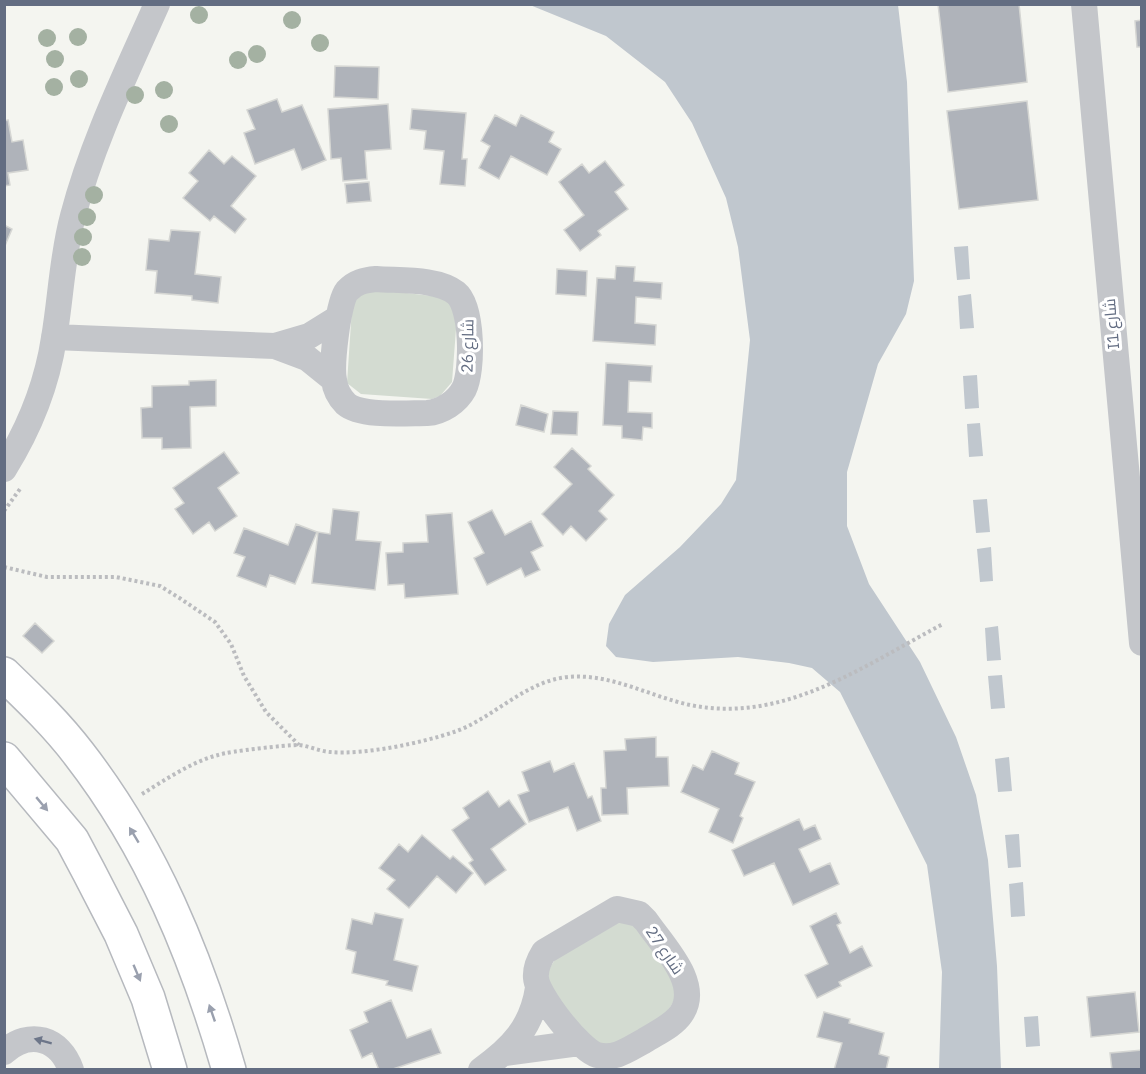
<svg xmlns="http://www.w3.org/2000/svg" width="1146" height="1074" viewBox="0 0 1146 1074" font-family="'IBM Plex Sans',Cairo,sans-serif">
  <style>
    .green { fill: #d3dbd1 }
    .water { fill: #c0c7ce }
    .building { fill: #afb3ba; stroke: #d5d6d3; stroke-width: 1.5 }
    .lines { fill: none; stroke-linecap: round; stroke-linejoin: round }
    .secondary-casing { stroke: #b6b9be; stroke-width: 36 }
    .path { stroke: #bbbcbf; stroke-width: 4; stroke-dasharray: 3 3; stroke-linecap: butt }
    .street { stroke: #c4c6ca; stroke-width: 26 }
    .secondary { stroke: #fff; stroke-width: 33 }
    .tree { fill: #a4b1a2 }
    .oneway { fill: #9aa0ae }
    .oneway2 { fill: #6d7689 }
    .labels { text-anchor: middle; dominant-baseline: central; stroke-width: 6; stroke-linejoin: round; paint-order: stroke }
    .street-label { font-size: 16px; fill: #636d82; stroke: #fff }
  </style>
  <rect width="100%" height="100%" fill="#f4f5f0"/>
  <path class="green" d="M372 289 449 298 457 316 452 382 440 396 432 399 361 394 347 383 352 308 354 299Z
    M623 920 639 929 676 985C680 1017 633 1035 610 1050L592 1048 551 987C546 975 548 968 556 959Z"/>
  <path class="water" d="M530 5H898L907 82 914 281 906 314 878 364 847 472V526L869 584 920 662 956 737 976 795 988 860 997 966 1001 1069H939L942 972 927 865 840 692 812 668 789 663 738 657 653 662 616 657 606 646 609 624 625 595 680 547 721 504 736 480 750 340 738 247 726 198 692 123 665 82 606 36Z
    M968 246 970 279 957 280 954 247Z
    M971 294 974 328 960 329 958 296Z
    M977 375 979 408 965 409 963 376Z
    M980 423 983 456 969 457 967 424Z
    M987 499 990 532 976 533 973 500Z
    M991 547 993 581 980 582 977 549Z
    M998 626 1001 660 987 661 985 628Z
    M1002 675 1005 708 991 709 988 676Z
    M1009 757 1012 791 998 792 995 759Z
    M1019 834 1021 867 1008 868 1005 835Z
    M1023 882 1025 916 1011 917 1009 884Z
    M1038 1016 1040 1046 1026 1047 1024 1017Z"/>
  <path class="building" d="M938 4H1019L1027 82 948 92Z
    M1142 20V47H1137L1135 21Z
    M335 66 379 67 378 99 334 97Z
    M277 99 282 112 302 105 326 160 302 170 294 149 255 164 244 133 255 129 247 110Z
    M1027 101 1038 200 959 209 947 111Z
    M388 104 391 149 365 151 367 179 343 181 341 158 331 159 328 109Z
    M412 109 466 113 462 159H467L465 186 440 184 444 151 424 149 426 131 410 129Z
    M495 115 516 126 521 115 554 132 549 142 561 149 547 175 511 156 499 179 479 168 490 146 481 141Z
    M8 120 12 142 23 140 28 170 8 173 10 185 4 186V121Z
    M209 150 224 164 232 156 256 176 231 206 246 219 235 233 214 216 210 221 183 198 198 181 189 173Z
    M605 161 624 185 615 192 628 209 598 231 601 235 580 251 564 230 584 215 559 182 582 164 589 173Z
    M369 182 371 201 347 203 345 184Z
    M4 225 12 229 4 248Z
    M171 230 200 232 195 274 221 277 218 303 192 300V296L155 293 157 271 146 270 149 239 169 241Z
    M616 266 635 267 634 281 662 283 661 299 636 297 635 323 656 325 655 345 593 341 597 278 615 279Z
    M557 269 587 271 586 296 556 294Z
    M606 363 652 366 651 382 629 381 628 412 652 413V428L643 427 642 440 622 438V426L603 425Z
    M216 380V406L190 407 191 448 162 449V438H142L141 408 152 407V386L189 385V381Z
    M521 405 548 414 544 432 516 425Z
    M553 411 578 412 577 435 551 434Z
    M572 448 591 466 588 469 614 495 599 511 607 519 586 541 571 526 563 535 542 514 572 484 554 467Z
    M224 452 239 473 218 488 237 516 215 531 209 522 193 534 175 509 184 503 173 488Z
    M333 509 359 512 356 540 381 542 375 590 312 583 318 532 330 534Z
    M492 510 505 535 531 521 543 546 531 552 540 570 525 577 521 568 487 585 474 558 484 553 468 522Z
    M452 513 458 594 405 598 404 584 388 585 386 553 403 552V543L428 542 426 515Z
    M296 524 317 532 295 584 270 575 266 587 237 576 245 557 234 553 244 528 288 545Z
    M35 623 54 641 42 653 23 636Z
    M656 737V757H668L669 786 627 788 628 814 602 815 601 788H606L604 751 626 750 625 739Z
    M712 751 739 763 735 774 755 782 740 816 743 818 733 843 709 832 719 809 681 792 693 765 703 770Z
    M550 761 554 772 574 763 588 798 592 796 601 821 577 831 568 807 529 822 518 795 529 791 522 772Z
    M488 791 499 807 509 800 526 824 491 849 506 870 485 885 469 863 473 860 452 830 469 818 463 808Z
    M799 819 804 830 815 825 821 839 799 849 810 872 830 863 839 884 793 905 774 863 744 876 732 850Z
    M422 835 450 859 453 856 473 873 456 893 437 876 409 908 387 889 395 880 379 868 399 844 408 852Z
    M375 913 403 919 394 960 418 966 412 991 386 985 388 981 352 973 356 952 346 949 352 919 372 924Z
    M836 913 841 923 837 925 850 953 862 946 872 966 839 982 841 986 817 998 805 975 828 964 810 926Z
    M1135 992 1139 1032 1091 1037 1087 997Z
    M391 1000 407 1038 431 1029 441 1053 390 1070H379L372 1053 362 1058 350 1030 368 1022 364 1012Z
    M824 1012 850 1019 849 1023 884 1033 879 1054 889 1057 886 1070H834L842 1043 817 1037Z
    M1142 1050V1070H1112L1110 1053Z"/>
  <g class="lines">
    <g class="secondary-casing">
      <path id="secondary" d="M4 674C31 700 57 725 79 754 152 848 196 956 229 1070
        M4 759 72 840 89 872 121 934 148 998 170 1070"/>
    </g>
    <path class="path" d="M4 511 20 489
      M4 567 47 577H116L160 586 181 599 215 622 231 644 244 676 266 712 299 745
      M142 794C165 780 191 762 218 755 230 751 286 745 299 745 309 746 319 751 330 752 365 755 421 743 454 732 494 718 525 681 568 677 610 673 649 696 690 705 784 724 863 666 943 624"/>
    <path class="street" d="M1084 4 1142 643
      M376 279C399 281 437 278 456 293 473 307 473 371 464 389 457 402 442 412 427 413 407 413 361 417 346 404 340 398 335 389 334 380 331 365 338 302 347 291 355 282 365 280 376 279Z
      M54 337 275 346 309 336 338 318
      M275 346 307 358 333 379
      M4 469C29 429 47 384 54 338 61 297 62 256 73 216 92 143 126 74 157 4
      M617 909 639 914 646 921C663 946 702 984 681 1014 673 1026 656 1033 644 1041 629 1049 615 1060 597 1055 580 1050 537 995 536 978 535 968 539 960 544 952Z
      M4 1052C30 1029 60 1038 71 1070
      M505 1053 579 1043
      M481 1070C512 1048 532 1027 538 988"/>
    <use href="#secondary" class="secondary"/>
  </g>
  <g class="tree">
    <circle cx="199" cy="15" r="9"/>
    <circle cx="292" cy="20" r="9"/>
    <circle cx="78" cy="37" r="9"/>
    <circle cx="47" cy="38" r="9"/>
    <circle cx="320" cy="43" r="9"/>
    <circle cx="257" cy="54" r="9"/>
    <circle cx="55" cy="59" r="9"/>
    <circle cx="238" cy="60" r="9"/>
    <circle cx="79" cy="79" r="9"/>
    <circle cx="54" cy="87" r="9"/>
    <circle cx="164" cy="90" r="9"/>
    <circle cx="135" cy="95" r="9"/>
    <circle cx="169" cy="124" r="9"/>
    <circle cx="94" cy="195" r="9"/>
    <circle cx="87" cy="217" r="9"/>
    <circle cx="83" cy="237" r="9"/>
    <circle cx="82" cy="257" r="9"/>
  </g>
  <defs><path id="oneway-solid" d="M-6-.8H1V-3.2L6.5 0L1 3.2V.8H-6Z" transform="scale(1.5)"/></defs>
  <g class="oneway">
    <use href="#oneway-solid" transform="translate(42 804) rotate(50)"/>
    <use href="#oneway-solid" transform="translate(134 835) rotate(-121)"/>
    <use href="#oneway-solid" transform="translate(137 973) rotate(67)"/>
    <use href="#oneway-solid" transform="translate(212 1013) rotate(-109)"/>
  </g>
  <use class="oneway2" href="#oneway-solid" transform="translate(43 1041) rotate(-165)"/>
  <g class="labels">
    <g class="street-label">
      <text transform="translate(1111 324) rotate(-95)">I1 شارع</text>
      <text transform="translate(467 346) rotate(-89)">شارع 26</text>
      <text transform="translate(665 950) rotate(56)">شارع 27</text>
    </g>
  </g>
  <rect width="1146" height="1074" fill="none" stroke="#636d82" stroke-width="12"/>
</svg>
